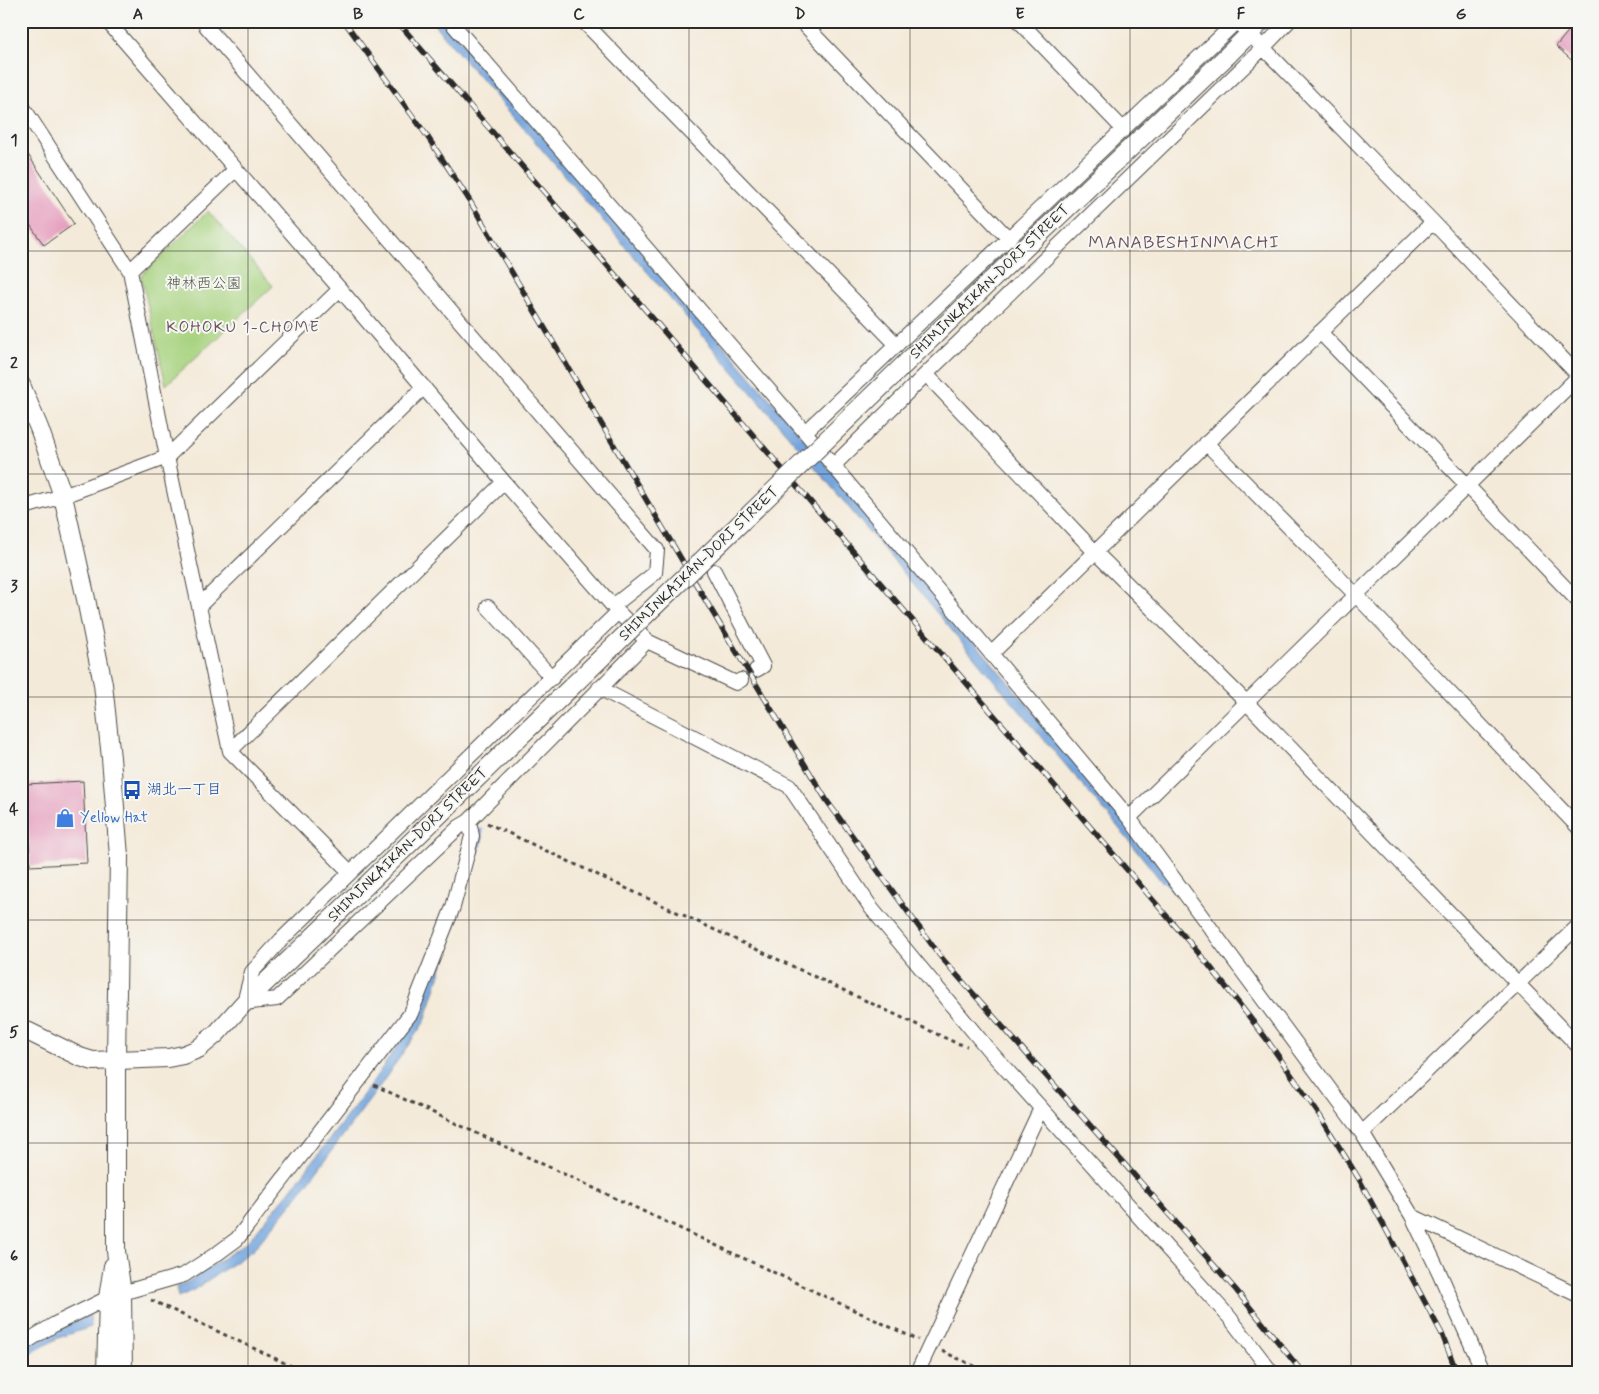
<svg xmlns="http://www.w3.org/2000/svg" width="1599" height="1394" viewBox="0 0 1599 1394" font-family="Mynerve,'Klee One',sans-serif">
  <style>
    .green { fill: #a8d380; stroke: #6a7f56 }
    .water { fill: #74a5de; stroke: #506884 }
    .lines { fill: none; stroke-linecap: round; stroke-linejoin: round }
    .stream { stroke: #74a5de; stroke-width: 5 }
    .building { fill: #e6a0bf }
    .minor-casing { stroke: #494845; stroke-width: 16 }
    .tertiary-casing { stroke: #494845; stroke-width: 20 }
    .path { stroke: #494845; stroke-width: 3; stroke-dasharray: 4 4; stroke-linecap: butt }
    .minor { stroke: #fff; stroke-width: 14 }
    .tertiary { stroke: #fff; stroke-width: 18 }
    .rail-casing { stroke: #2b2b2b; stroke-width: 5.5 }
    .rail { stroke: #f6f6f2; stroke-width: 4; stroke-dasharray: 11; stroke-linecap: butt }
    .tertiary-bridge-casing { stroke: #494845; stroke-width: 20; stroke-linecap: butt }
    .tertiary-bridge { stroke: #fff; stroke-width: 18 }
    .grid { fill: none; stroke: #2b2b2b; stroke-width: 1; stroke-opacity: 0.55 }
    .labels { text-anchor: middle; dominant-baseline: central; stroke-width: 4; stroke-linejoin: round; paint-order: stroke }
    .street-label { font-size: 15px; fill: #2b2b2b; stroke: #f6f6f2 }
    .park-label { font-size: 15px; fill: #4a5540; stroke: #f6f6f2 }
    .transit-label { font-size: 15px; fill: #164399; stroke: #f6f6f2; text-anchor: start }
    .shop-label { font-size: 15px; fill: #366cbe; stroke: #f6f6f2; text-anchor: start }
    .neighbourhood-label { font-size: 16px; letter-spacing: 1px; fill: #6c545f; stroke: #f6f6f2 }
    .quarter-label { font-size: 18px; letter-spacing: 1px; fill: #6c545f; stroke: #f6f6f2 }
    .neatline { fill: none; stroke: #2b2b2b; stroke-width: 2 }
    .grid-label { font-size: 16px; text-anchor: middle; font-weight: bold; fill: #2b2b2b }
  </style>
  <rect width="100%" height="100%" fill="#f6f6f2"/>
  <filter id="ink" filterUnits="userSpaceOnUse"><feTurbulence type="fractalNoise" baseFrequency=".02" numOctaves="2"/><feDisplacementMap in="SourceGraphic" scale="10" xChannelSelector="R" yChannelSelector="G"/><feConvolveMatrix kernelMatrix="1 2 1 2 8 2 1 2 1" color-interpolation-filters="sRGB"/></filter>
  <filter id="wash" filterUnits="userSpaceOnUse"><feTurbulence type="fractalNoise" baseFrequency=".0096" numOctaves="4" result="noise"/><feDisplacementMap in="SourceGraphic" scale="20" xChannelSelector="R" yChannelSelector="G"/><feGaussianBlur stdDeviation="1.12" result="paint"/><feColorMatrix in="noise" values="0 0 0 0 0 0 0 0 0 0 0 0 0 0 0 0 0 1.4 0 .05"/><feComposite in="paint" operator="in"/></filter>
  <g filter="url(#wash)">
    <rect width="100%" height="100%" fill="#f4ead9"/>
    <path class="green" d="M208 211 273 286 166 385 141 276Z"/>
    <path class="water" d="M431 21H444L801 435 1125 821 1169 877 1162 882 1118 827 980 664 793 441Z
      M483 837 425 1021 377 1090 298 1196 253 1250 192 1291 178 1297 176 1287 188 1282 247 1242 291 1190 369 1087 417 1017 473 841Z
      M90 1315 91 1327 58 1338 21 1359V1349L58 1328Z"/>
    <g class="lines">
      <path class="stream" d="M477 845 481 831
        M1162 875 1174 890"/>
    </g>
    <g id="blocks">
      <path class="building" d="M1577 21H1578V66L1556 46Z
        M21 144 74 224 44 245 21 212Z
        M83 781 87 863 30 866 26 784Z"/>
    </g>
  </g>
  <g filter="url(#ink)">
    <use href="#blocks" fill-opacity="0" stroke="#494845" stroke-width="1"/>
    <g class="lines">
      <g class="minor-casing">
        <path id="minor" d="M450 21 805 432 1129 818 1362 1133 1412 1216 1439 1272 1484 1373
          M583 21 897 345
          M801 21 1009 239
          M1019 21 1124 130
          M206 26 657 550 655 573 613 606
          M1242 26 1433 222 1578 375
          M21 104 130 271 167 457 230 751 350 872
          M130 271 236 169
          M340 289 504 482 618 612
          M1320 332 1578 601
          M926 374 1095 552 1246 702 1578 1046
          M805 432 1237 21
          M1206 443 1356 595 1578 827
          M833 466 926 374 1263 48 1289 21
          M21 508 63 496 167 457 340 289 107 21
          M714 571 763 666 756 670
          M199 606 424 387
          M488 607 552 678
          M618 612 647 641 469 821 459 827 277 999 244 1003 252 972 281 940Z
          M647 641 736 683 741 680
          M991 654 1433 222
          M599 688 789 786 872 909 987 1048 1230 1318 1272 1373
          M230 751 504 482
          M1129 818 1578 377
          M1362 1133 1578 926
          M1412 1216 1578 1295
          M122 1293 184 1275 218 1253 237 1239 411 1013 453 907 472 836 469 821
          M21 1345 55 1324 108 1298
          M917 1373 1041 1108"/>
      </g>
      <g class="tertiary-casing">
        <path id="tertiary" d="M1228 55 1262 21
          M21 385 39 428 63 496 86 599 103 684 111 758 119 856 116 1061V1251L122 1293 123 1373
          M21 1028 80 1057 93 1061 168 1058 183 1055 198 1049 217 1033 244 1003 314 936
          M106 1373 108 1298 113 1266"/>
      </g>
      <path class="path" d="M487 823 956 1043 967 1046
        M374 1085 918 1340
        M151 1300 306 1373
        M942 1351 989 1373"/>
      <use href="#minor" class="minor"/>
      <use href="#tertiary" class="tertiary"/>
      <g class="rail-casing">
        <path id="rail" d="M344 21 425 133 468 198 719 623 827 801 940 956 1236 1290 1303 1373
          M397 21 1208 964 1265 1037 1320 1116 1359 1179 1442 1334 1457 1373"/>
      </g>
      <use href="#rail" class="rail"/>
      <g class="tertiary-bridge-casing">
        <path id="tertiary-bridge" d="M314 936 1003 269 1228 55"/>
      </g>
      <use href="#tertiary-bridge" class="tertiary-bridge"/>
    </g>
  </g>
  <path class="grid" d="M248 21V1373M469 21V1373M689 21V1373M910 21V1373M1130 21V1373M1351 21V1373M21 251H1578M21 474H1578M21 697H1578M21 920H1578M21 1143H1578"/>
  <defs>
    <g id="bus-bare" transform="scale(1.5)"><path d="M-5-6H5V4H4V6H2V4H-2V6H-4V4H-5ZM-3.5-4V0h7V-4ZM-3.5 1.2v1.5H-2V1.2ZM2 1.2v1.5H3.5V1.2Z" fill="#1a4fb4" stroke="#f6f6f2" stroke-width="2.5" paint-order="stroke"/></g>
    <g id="shop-bare" transform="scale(1.5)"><path d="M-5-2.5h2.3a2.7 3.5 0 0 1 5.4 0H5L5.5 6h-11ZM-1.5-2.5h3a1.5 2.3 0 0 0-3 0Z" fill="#3f7fe0" stroke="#f6f6f2" stroke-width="2.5" paint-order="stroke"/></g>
  </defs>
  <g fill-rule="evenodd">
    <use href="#bus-bare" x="132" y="790"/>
    <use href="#shop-bare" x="65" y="818"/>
  </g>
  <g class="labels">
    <g class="street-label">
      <text transform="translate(990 282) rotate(-44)">SHIMINKAIKAN-DORI STREET</text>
      <text transform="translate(699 564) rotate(-44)">SHIMINKAIKAN-DORI STREET</text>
      <text transform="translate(408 845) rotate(-44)">SHIMINKAIKAN-DORI STREET</text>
    </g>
    <g class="park-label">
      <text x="204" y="284">神林西公園</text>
    </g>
    <g class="transit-label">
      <text x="147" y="790">湖北一丁目</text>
    </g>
    <g class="shop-label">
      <text x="80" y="818">Yellow Hat</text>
    </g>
    <g class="neighbourhood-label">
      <text x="243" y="327">KOHOKU 1-CHOME</text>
    </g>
    <g class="quarter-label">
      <text x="1184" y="243">MANABESHINMACHI</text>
    </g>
  </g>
  <rect width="1599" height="1394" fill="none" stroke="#f6f6f2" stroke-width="55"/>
  <rect x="28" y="28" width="1544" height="1338" class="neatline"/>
  <g class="grid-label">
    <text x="138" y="19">A</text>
    <text x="358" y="19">B</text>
    <text x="579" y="19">C</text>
    <text x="800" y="19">D</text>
    <text x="1020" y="19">E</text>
    <text x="1241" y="19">F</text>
    <text x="1461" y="19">G</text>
    <text x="14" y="145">1</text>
    <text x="14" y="368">2</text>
    <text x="14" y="591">3</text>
    <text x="14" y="814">4</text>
    <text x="14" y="1037">5</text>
    <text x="14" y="1261">6</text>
  </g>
</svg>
